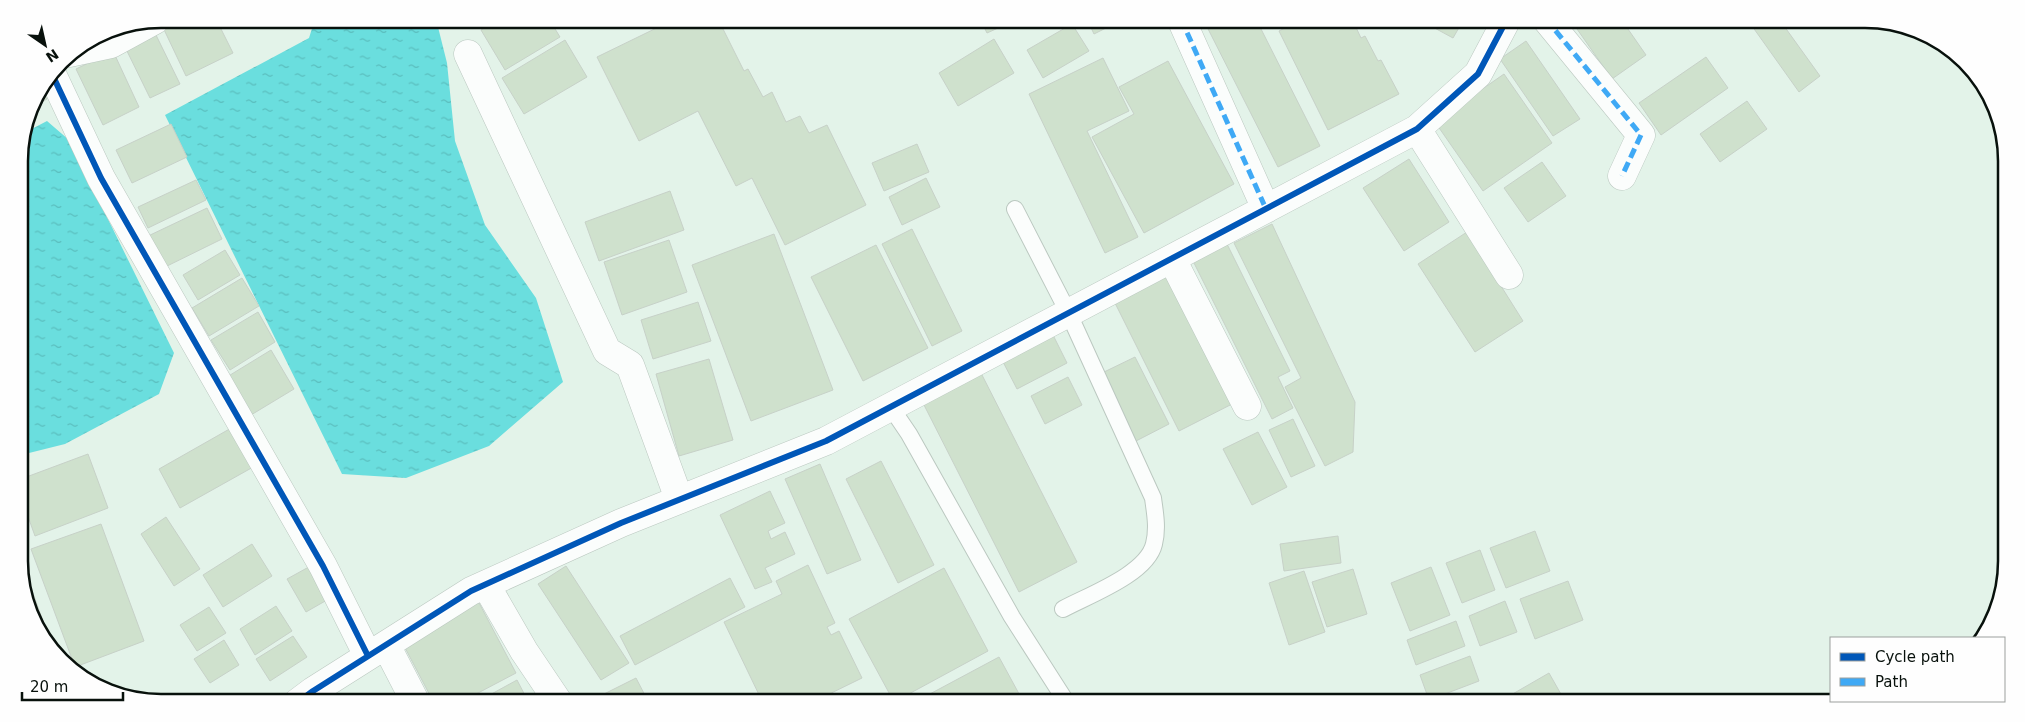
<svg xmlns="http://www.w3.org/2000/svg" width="2025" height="722" viewBox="0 0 2025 722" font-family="'DejaVu Sans',sans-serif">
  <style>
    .water { fill: url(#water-ripples) }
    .building { fill: #cfe1cd; stroke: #c7d1c8 }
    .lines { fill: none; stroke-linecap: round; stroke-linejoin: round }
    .service-casing { stroke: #bbc8c0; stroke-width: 18 }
    .minor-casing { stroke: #bbc8c0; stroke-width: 29 }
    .service { stroke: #fbfdfc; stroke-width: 16 }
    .minor { stroke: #fbfdfc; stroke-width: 28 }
    .quiet { stroke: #3fa9f5; stroke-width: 5; stroke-dasharray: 10 5; stroke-linecap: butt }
    .cycleway-casing { stroke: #fefefe; stroke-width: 9 }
    .cycleway { stroke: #0057b8; stroke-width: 6 }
    .rim { fill: none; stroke: #08110c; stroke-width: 2.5 }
  </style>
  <defs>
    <pattern id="water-ripples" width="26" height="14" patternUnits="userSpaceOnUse" patternTransform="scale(1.25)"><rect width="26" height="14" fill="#6adede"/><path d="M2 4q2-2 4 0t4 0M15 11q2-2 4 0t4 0" fill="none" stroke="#5abdbd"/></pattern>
  </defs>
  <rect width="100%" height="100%" fill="#e3f3e9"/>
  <path class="water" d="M315 19H436L447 63 455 141 485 225 536 298 563 382 489 446 406 478 342 474 165 115 309 38Z
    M47 121 69 140 174 353 159 394 65 444 21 455 19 151 24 133Z"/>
  <path class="building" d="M159 19H216L233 53 186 76Z
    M501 19H549L560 37 505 70 481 30Z
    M675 19H718L744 71 748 69 763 97 772 92 786 122 800 116 809 133 827 125 866 205 785 245 752 178 736 186 698 111 639 141 597 57Z
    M980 19H1018L987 33Z
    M1087 19H1121L1122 20 1094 34Z
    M1203 19H1273L1259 25 1320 146 1278 167Z
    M1302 19H1352L1361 38 1365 36 1378 61 1381 60 1399 94 1328 130 1279 31Z
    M1418 19H1464L1453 38Z
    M1570 19H1621L1646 55 1612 79Z
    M1747 19H1779L1820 76 1799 92Z
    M1072 24 1089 51 1043 78 1027 50Z
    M155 33 180 84 150 98 125 47Z
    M994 39 1014 73 958 106 939 73Z
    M565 40 587 77 524 114 502 78Z
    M1526 41 1580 119 1553 136 1500 59Z
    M113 51 139 107 103 125 76 69Z
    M1706 57 1728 88 1661 135 1639 103Z
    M1103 58 1129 111 1087 131 1138 237 1105 253 1029 94Z
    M1168 61 1234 184 1144 233 1092 137 1134 114 1119 87Z
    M1504 74 1552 143 1483 191 1435 122Z
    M40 89 47 99 30 109 34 98Z
    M1747 101 1767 129 1720 162 1700 134Z
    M171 124 187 157 132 183 116 150Z
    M917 144 929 172 884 191 872 163Z
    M1409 159 1449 222 1404 251 1363 188Z
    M1542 162 1566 196 1528 222 1504 188Z
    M926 178 940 207 902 225 889 197Z
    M196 180 206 200 148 228 138 207Z
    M670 191 684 230 599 261 585 222Z
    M207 208 222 239 161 269 146 237Z
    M1272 224 1355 402 1353 452 1325 466 1285 387 1301 378 1234 243Z
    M912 229 962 331 932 346 882 244Z
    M1467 232 1523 321 1475 352 1418 264Z
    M774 234 833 390 751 421 692 265Z
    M669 240 687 292 622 315 604 262Z
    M1227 244 1290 371 1278 377 1293 408 1272 419 1193 261Z
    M876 245 928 348 863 381 811 277Z
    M225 250 240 275 198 300 183 275Z
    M1175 270 1240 400 1179 431 1114 301Z
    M242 278 259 306 209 336 192 308Z
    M698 302 711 341 653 359 641 320Z
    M258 312 275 342 230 370 211 340Z
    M1051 331 1067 363 1017 389 1000 356Z
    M271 350 294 389 246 418 222 380Z
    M1135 357 1169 424 1136 441 1102 373Z
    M709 359 733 440 679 456 656 374Z
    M981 373 1077 562 1019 592 923 403Z
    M1068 377 1082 405 1045 424 1031 396Z
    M1293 419 1315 466 1291 477 1269 430Z
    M233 427 255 466 180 508 159 469Z
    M1258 432 1287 487 1252 505 1223 449Z
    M88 454 108 508 35 536 21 497V479Z
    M881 461 934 565 898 583 846 479Z
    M820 464 861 560 827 574 785 479Z
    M770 491 785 523 768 531 771 539 785 532 795 554 765 568 772 582 755 589 720 515Z
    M166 517 200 569 174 586 141 534Z
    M101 524 144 641 75 667 31 549Z
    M1535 531 1550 571 1506 588 1490 548Z
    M1338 536 1341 563 1284 571 1280 544Z
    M252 544 272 576 223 607 203 575Z
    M1480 550 1495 590 1462 603 1446 563Z
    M316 563 334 596 306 612 287 579Z
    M808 565 835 623 827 627 831 635 839 631 862 678 817 700 819 703H763L724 622 782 594 776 581Z
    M566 566 629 663 601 680 538 584Z
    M1431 567 1450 615 1410 631 1391 583Z
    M24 568 55 655 21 589V569Z
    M944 568 988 651 894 702 849 619Z
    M1353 569 1367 614 1327 627 1312 582Z
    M1304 571 1325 632 1289 645 1269 583Z
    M730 578 745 607 635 665 620 636Z
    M1568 581 1583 620 1535 639 1520 599Z
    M478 601 516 673 459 703H434L402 642Z
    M1505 601 1517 632 1480 646 1469 616Z
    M276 606 292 631 255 655 240 629Z
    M209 607 226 633 197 651 180 625Z
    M1456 621 1465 646 1416 665 1407 640Z
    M293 636 307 657 270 681 256 659Z
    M224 640 239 665 210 683 194 659Z
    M1470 656 1479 681 1429 700 1420 675Z
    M999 657 1024 703H913Z
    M1549 673 1566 703H1497Z
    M636 678 649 703H586Z
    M517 680 529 703H475Z
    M870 695 874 703H853Z"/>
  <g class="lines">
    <g class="service-casing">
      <path id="service" d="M1015 209 1069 314 1153 498C1155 513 1158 528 1154 544 1147 574 1089 595 1063 609
        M890 406 909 434 1012 617 1067 703"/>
    </g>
    <g class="minor-casing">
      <path id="minor" d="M1181 19 1266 209
        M1546 19 1641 135 1622 176
        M69 53 111 44 155 20
        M468 54 607 351 630 365 679 499
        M52 74 101 178 323 566 368 656
        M1417 129 1509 275
        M1172 259 1247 406
        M486 585 524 651 559 703
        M386 645 416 703
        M297 703 313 691 471 591 621 523 826 441 1417 129 1478 74 1507 19"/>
    </g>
    <use href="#service" class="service"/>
    <use href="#minor" class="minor"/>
    <path class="quiet" d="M1181 19 1266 209
      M1546 19 1641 135 1622 176"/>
    <g class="cycleway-casing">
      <path id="cycleway" d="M52 74 101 178 323 566 368 656
        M297 703 313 691 471 591 621 523 826 441 1417 129 1478 74 1507 19"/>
    </g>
    <use href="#cycleway" class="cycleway"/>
  </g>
  <path d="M0 0H2025V722H0ZM161 28H1865A133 133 0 0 1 1998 161V561A133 133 0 0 1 1865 694H161A133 133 0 0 1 28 561V161A133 133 0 0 1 161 28Z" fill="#fefefe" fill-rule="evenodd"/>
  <path class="rim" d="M161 28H1865A133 133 0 0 1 1998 161V561A133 133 0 0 1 1865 694H161A133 133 0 0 1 28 561V161A133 133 0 0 1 161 28Z"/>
  <rect x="1830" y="637" width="175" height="65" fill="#fefefe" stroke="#9c9f9d"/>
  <rect x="1840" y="653" width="25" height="8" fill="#0057b8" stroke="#9c9f9d"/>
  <text x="1875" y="662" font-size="15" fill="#08110c">Cycle path</text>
  <rect x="1840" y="678" width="25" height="8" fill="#3fa9f5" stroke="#9c9f9d"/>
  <text x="1875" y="687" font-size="15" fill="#08110c">Path</text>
  <g transform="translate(45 45) rotate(146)" stroke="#fefefe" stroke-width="4" paint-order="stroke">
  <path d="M0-4L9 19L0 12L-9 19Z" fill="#08110c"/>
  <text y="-8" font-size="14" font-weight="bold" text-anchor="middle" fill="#08110c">N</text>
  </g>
  <path d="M22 692v8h101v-8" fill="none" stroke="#08110c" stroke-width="2.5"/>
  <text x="30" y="692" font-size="15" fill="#08110c" stroke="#fefefe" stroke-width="4" paint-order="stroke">20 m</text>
</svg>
